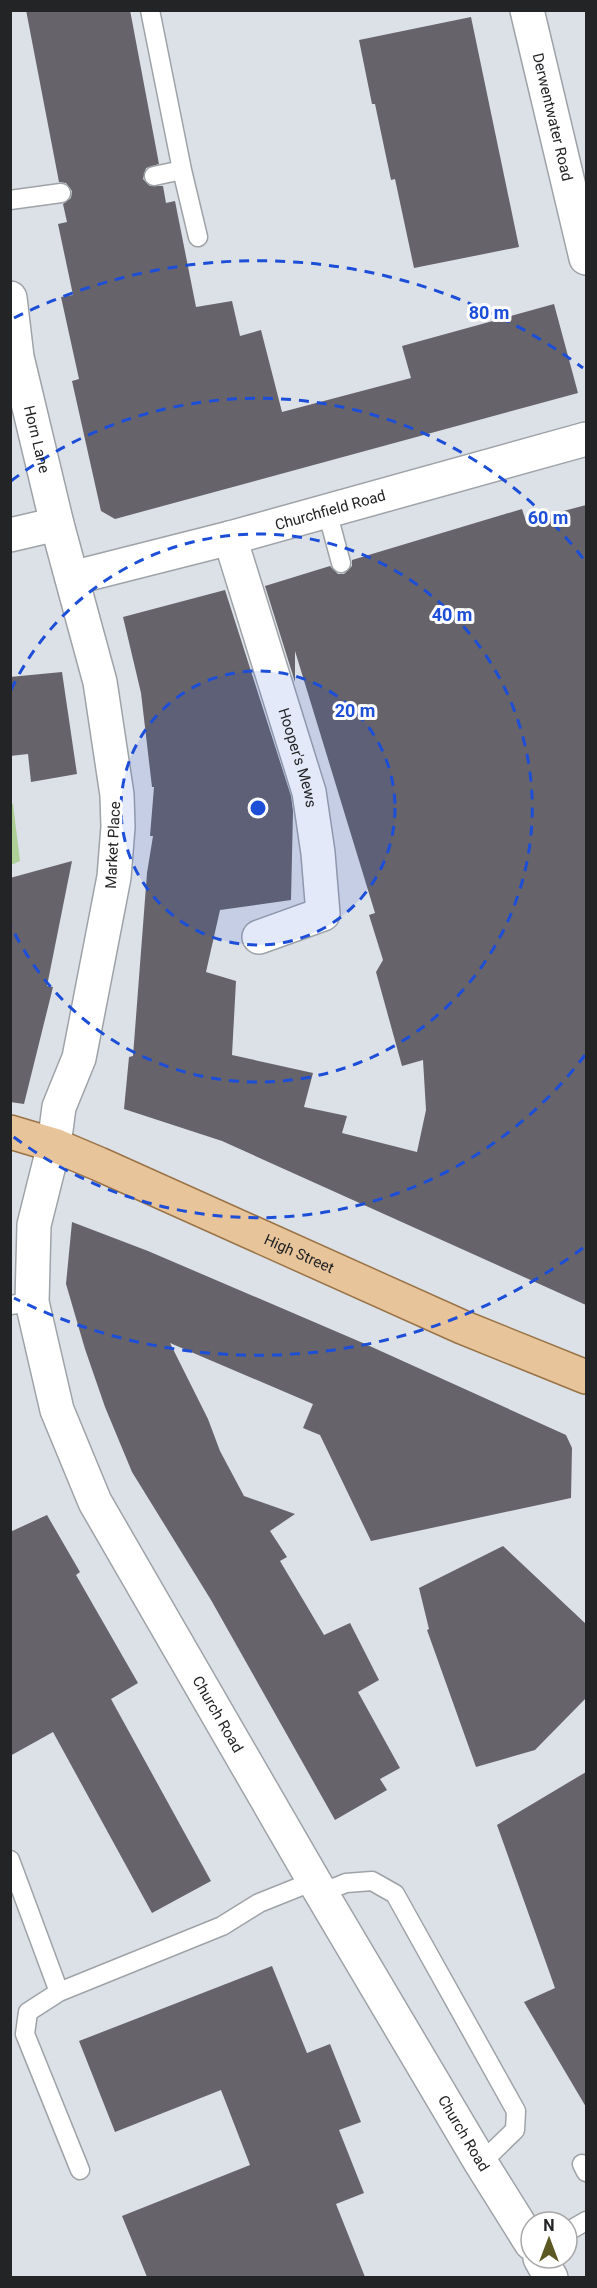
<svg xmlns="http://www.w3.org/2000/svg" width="597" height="2288" viewBox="0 0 597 2288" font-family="Roboto,sans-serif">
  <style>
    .green { fill: #add097 }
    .building { fill: #66646a }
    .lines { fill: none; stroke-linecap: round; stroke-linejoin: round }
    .lane-casing { stroke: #9ea3a8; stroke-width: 21 }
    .street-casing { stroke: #9ea3a8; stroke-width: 36 }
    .secondary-casing { stroke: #9ea3a8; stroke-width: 36 }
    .primary-casing { stroke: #997346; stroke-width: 36 }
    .lane { stroke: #fff; stroke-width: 18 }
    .street { stroke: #fff; stroke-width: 33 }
    .secondary { stroke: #fff; stroke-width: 33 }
    .primary { stroke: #e8c49a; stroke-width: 33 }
    .ring { fill: none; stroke: #1d4ed8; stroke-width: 3; stroke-dasharray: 10 8 }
    .labels { text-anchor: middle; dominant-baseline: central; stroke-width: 6; stroke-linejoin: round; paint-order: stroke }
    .street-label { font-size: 15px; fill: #232426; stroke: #fff }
    .centre { fill: #1d4ed8; stroke: #fff; stroke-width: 3 }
    .ring-label { font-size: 18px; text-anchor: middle; font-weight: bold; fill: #1d4ed8; stroke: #fff; stroke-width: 6; stroke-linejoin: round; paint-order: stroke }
  </style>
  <rect width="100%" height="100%" fill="#dce1e7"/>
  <path class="green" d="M11 803 13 804 20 861 11 865Z"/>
  <path class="building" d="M26 10H130L159 164 146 168 143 179 150 186H163L166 203 175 201 196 307 232 301 240 336 261 330 282 412 411 378 402 346 554 304 578 393 115 519 101 511 72 381 79 379 61 297 73 295 58 224 67 222 63 204 71 198 72 191 66 183 59 182Z
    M471 17 519 247 414 268 395 179 391 180 375 104H372L359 40Z
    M586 505V1305L222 1141 124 1109 129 1057 133 1056 147 873 153 836H150L154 787H152L141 693 123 617 225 590 291 796 293 811 291 900 220 910 206 972 236 981 232 1055 313 1073 304 1107 347 1116 342 1133 417 1152 426 1110 423 1060 402 1066 376 972 383 960 369 915 375 913 295 651V682L265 586 330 566 338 574H344L352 566V560L522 509 526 521Z
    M62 672 77 774 31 782 28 754 10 756V677Z
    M72 861 47 986 53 987 24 1104 10 1102V878Z
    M72 1222 148 1251 363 1343 566 1435 572 1448 571 1498 371 1541 320 1435 303 1428 313 1404 170 1343 208 1419 220 1451 244 1496 295 1514 270 1531 287 1557 280 1561 324 1635 350 1623 379 1680 358 1692 400 1768 380 1779 387 1790 335 1820 211 1600 132 1472 105 1407 85 1349 66 1284Z
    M47 1515 80 1572 76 1575 138 1683 111 1699 211 1881 152 1913 53 1732 10 1756V1532Z
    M503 1546 586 1624V1698L535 1750 476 1767 427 1630 429 1629 419 1588Z
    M586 1772V2107L524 2002 555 1988 497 1825Z
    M272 1966 307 2053 330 2044 361 2122 339 2130 364 2193 336 2204 365 2277H147L122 2216 250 2165 221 2090 115 2132 79 2041Z"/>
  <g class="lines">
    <g class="lane-casing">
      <path id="lane" d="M150 10 182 170 198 237
        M154 176 182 170
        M10 200 61 193
        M327 511 341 563
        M10 1305 32 1302
        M10 1860 59 1992
        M321 1893 346 1883 372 1881 395 1894 516 2111 515 2130 481 2163
        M582 2164 586 2172
        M80 2170 25 2034 28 2012 59 1992 222 1926 259 1903 314 1881
        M567 2232 586 2221"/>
    </g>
    <g class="street-casing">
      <g id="street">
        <path id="s1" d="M527 10 586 258"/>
        <path d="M10 535 57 524"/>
        <path id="s2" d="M230 538 309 792 318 853 323 914 259 937"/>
        <path id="s3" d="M54 1145 34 1225 32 1302 57 1410 95 1502 314 1881 481 2163 531 2243"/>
        <path d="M540 2258 551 2278"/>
      </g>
    </g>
    <g class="secondary-casing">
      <g id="secondary">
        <path id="s4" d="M10 298 17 357 57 524 100 682 117 795 118 827 114 877 79 1058 59 1107 54 1145"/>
        <path id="s5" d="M72 578 230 538 586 439"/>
      </g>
    </g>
    <g class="primary-casing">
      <g id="primary">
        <path id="s6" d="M10 1132 54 1145 99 1164 462 1327 586 1377"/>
      </g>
    </g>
    <use href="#lane" class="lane"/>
    <use href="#street" class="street"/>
    <use href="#secondary" class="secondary"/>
    <use href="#primary" class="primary"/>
  </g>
  <circle cx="258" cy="808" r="137" fill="#1d4ed8" fill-opacity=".12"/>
  <g class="ring">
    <circle cx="258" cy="808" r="137"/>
    <path d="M11 690A274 274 0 1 1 11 926"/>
    <path d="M585 1055A410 410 0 0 1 11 1135M11 481A410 410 0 0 1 585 561"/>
    <path d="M583 1248A547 547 0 0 1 14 1298M14 318A547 547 0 0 1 583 368"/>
  </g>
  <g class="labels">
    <g class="street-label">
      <text stroke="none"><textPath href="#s1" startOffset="110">Derwentwater Road</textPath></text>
      <text stroke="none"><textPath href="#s4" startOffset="144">Horn Lane</textPath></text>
      <text stroke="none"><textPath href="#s5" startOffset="267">Churchfield Road</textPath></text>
      <text stroke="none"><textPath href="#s2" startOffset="230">Hooper's Mews</textPath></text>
      <text transform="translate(113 845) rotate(-87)">Market Place</text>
      <text stroke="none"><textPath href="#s6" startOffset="314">High Street</textPath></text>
      <text stroke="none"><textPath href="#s3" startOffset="615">Church Road</textPath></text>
      <text stroke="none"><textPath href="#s3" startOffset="1101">Church Road</textPath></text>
    </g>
  </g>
  <circle cx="258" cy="808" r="9" class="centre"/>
  <g class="ring-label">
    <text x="489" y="319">80 m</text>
    <text x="548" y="524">60 m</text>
    <text x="452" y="621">40 m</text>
    <text x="355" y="717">20 m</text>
  </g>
  <rect width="597" height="2288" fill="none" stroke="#232426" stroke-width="24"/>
  <g transform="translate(549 2240)"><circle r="28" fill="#ffffff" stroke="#a7a7a8" stroke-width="1.5"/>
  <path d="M0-4.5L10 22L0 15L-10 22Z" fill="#5b5824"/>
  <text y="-9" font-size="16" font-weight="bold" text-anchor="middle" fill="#232426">N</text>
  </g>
</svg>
